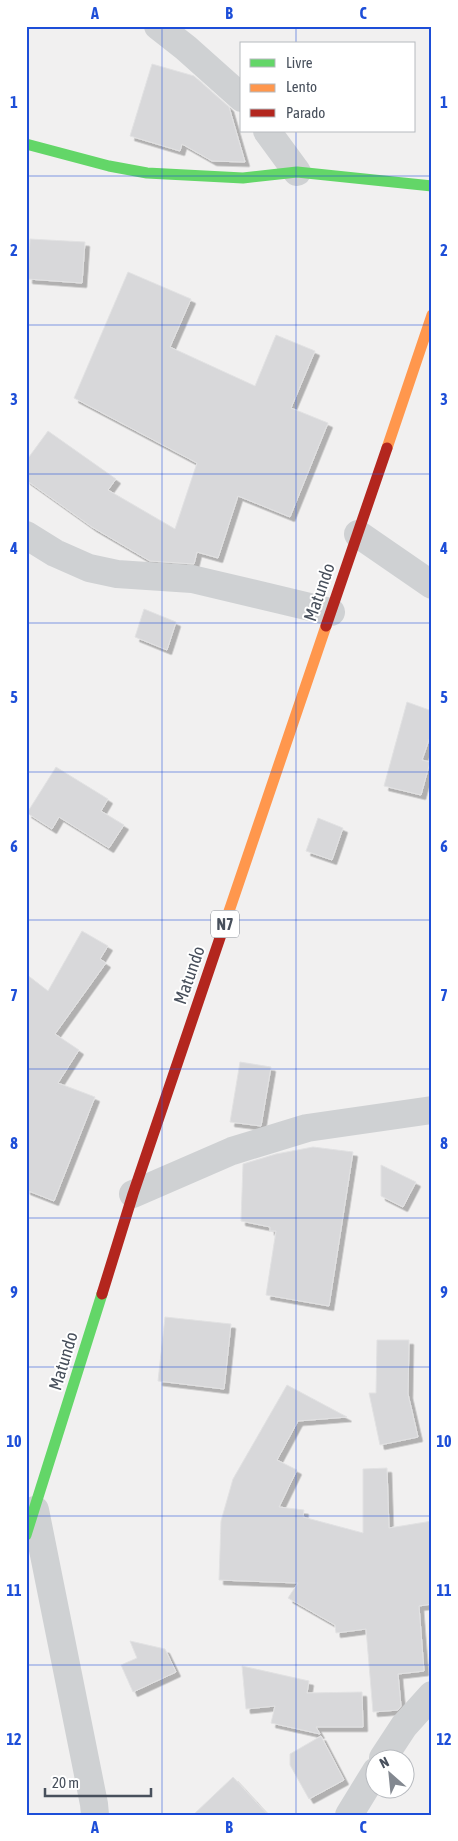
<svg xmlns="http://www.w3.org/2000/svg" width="458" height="1841" viewBox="0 0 458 1841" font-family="'Asap Condensed',sans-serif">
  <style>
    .building { fill: #d8d8da; stroke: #e2e2e3; filter: url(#shadow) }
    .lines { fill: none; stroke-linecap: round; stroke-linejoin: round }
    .street { stroke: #cfd1d3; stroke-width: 28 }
    .fast { stroke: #63d668; stroke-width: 11 }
    .slow { stroke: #ff974d; stroke-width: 11 }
    .jam { stroke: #b3261e; stroke-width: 11 }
    .grid { fill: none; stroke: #1d4ed8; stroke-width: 1; stroke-opacity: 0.55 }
    .labels { text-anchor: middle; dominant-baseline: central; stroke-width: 4; stroke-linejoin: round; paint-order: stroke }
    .shield { fill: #fff; stroke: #7f848d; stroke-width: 1 }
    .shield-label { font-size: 16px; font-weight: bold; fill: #48505c }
    .street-label { font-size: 18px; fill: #48505c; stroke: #fff }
    .neatline { fill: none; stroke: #1d4ed8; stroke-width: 2 }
    .grid-label { font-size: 16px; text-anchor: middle; font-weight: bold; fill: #1d4ed8 }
  </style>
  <defs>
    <filter id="shadow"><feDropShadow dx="4.5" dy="4.5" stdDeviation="0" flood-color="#0004"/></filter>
  </defs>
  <rect width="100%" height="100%" fill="#f1f0f0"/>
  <path class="building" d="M152 64 194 76 229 107 245 162 212 161 182 144 180 151 130 136Z
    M30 239 85 242 82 283 28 279Z
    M128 272 191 299 170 347 255 386 276 335 315 351 291 408 328 423 290 517 238 496 218 558 197 552 194 564 150 561 92 527 26 480V461L48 431 116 479 108 490 175 529 197 463 74 398Z
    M144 609 176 622 167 650 135 637Z
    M407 702 432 711V731L422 760 430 762 421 795 384 786Z
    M56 767 108 799 101 811 124 825 109 848 59 817 52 829 27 813Z
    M318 818 343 828 332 860 306 851Z
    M82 931 108 946 100 959 106 963 55 1034 79 1050 58 1083 95 1097 54 1201 26 1190V974L48 991Z
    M240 1062 271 1067 261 1126 230 1122Z
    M313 1147 353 1152 329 1306 266 1295 276 1231H270V1227L241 1221 243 1164 276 1154Z
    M381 1165 416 1182 403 1207 381 1196Z
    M165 1317 231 1324 224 1389 158 1381Z
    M377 1340H409L408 1394 418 1437 380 1445 369 1393H376Z
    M287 1385 347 1417 298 1421 277 1460 297 1470 279 1507 304 1510 303 1517 363 1533V1469L387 1468 389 1528 432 1521V1604L419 1606 424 1671 398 1674 401 1706 398 1710 373 1712 366 1629 336 1633 335 1625 288 1598 298 1583 219 1580 221 1521 233 1479Z
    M130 1641 165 1649 176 1672 133 1692 121 1665 137 1658Z
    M242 1666 309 1681 307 1693 362 1692 363 1727H316L320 1734 271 1723 275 1706 246 1709Z
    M321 1736 344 1780 309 1799 290 1765V1754Z
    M233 1777 268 1815H193Z"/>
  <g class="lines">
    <path class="street" d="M158 26 186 48 242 98
      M267 131 297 172
      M358 534 432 585
      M26 535 55 553 89 568 117 574 192 579 331 612
      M133 1194 232 1151 307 1128 432 1110
      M35 1510 94 1804 95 1815
      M383 1758 404 1726 432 1695
      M349 1815 376 1771"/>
    <path class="fast" d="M26 144 109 166 147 173 243 178 297 172 432 186
      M26 1535 102 1294"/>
    <path class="slow" d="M387 448 432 315
      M224 926 326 626"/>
    <path class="jam" d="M326 626 387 448
      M102 1294 133 1194 224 926"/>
  </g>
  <path class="grid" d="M162 26V1815M296 26V44M296 131V1815M26 176H432M26 325H432M26 474H432M26 623H432M26 772H432M26 920H432M26 1069H432M26 1218H432M26 1367H432M26 1516H432M26 1665H432"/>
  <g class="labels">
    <rect class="shield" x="211" y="910.5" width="28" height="27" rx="4"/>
    <g class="shield-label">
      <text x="225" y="924">N7</text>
    </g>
    <g class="street-label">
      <text transform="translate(319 592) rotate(-71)">Matundo</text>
      <text transform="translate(189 975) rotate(-71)">Matundo</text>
      <text transform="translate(63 1361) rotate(-73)">Matundo</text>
    </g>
  </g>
  <rect width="458" height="1841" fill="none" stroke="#ffffff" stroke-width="55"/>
  <rect x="240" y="42" width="175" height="90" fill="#ffffff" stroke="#b6b9be"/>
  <rect x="250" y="59" width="25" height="8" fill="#63d668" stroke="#b6b9be"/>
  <text x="286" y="68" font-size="15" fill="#48505c">Livre</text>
  <rect x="250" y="84" width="25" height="8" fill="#ff974d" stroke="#b6b9be"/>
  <text x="286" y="92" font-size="15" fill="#48505c">Lento</text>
  <rect x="250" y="109" width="25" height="8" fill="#b3261e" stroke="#b6b9be"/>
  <text x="286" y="118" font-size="15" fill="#48505c">Parado</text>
  <g transform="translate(390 1774) rotate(333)"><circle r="24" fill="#ffffff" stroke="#b6b9be"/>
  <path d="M0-4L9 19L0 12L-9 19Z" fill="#838890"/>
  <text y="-8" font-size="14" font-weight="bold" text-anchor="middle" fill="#48505c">N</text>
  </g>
  <path d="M45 1788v8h106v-8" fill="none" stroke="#48505c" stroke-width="2.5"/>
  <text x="52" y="1788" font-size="15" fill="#48505c" stroke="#ffffff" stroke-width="4" paint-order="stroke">20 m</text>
  <rect x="28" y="28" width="402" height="1786" class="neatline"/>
  <g class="grid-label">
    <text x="95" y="19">A</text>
    <text x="229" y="19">B</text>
    <text x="363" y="19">C</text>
    <text x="14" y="108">1</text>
    <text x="444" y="108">1</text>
    <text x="14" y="256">2</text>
    <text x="444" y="256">2</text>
    <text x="14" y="405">3</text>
    <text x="444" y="405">3</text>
    <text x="14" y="554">4</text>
    <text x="444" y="554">4</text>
    <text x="14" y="703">5</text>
    <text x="444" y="703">5</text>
    <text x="14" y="852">6</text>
    <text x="444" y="852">6</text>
    <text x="14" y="1001">7</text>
    <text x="444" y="1001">7</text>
    <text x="14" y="1149">8</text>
    <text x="444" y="1149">8</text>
    <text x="14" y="1298">9</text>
    <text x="444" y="1298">9</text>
    <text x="14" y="1447">10</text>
    <text x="444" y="1447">10</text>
    <text x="14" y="1596">11</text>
    <text x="444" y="1596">11</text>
    <text x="14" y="1745">12</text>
    <text x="444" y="1745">12</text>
    <text x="95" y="1833">A</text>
    <text x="229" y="1833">B</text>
    <text x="363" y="1833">C</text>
  </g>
</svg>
